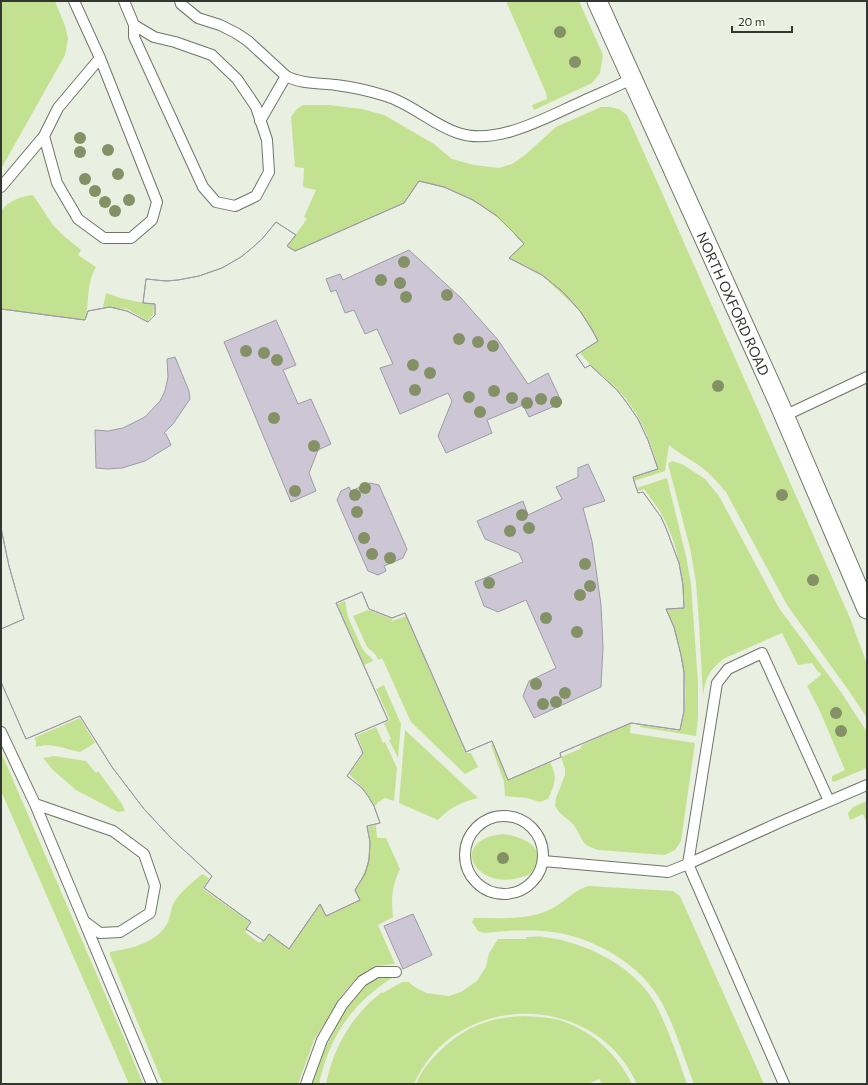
<svg xmlns="http://www.w3.org/2000/svg" width="868" height="1085" viewBox="0 0 868 1085" font-family="Commissioner,sans-serif">
  <style>
    .green { fill: #c3e291 }
    .building { fill: #cdc7d5; stroke: #a09aa8; fill-rule: evenodd }
    .lines { fill: none; stroke-linecap: round; stroke-linejoin: round }
    .lane-casing { stroke: #707568; stroke-width: 12 }
    .street-casing { stroke: #707568; stroke-width: 21 }
    .lane { stroke: #fff; stroke-width: 10 }
    .street { stroke: #fff; stroke-width: 19 }
    .tree { fill: #849066 }
    .labels { text-anchor: middle; dominant-baseline: central; stroke-width: 3; stroke-linejoin: round; paint-order: stroke }
    .street-label { font-size: 14px; fill: #343731; stroke: #f6fdee }
  </style>
  <rect width="100%" height="100%" fill="#e9efe1"/>
  <path class="green" d="M1 1H55L65 26 68 39 65 55 1 169Z
    M506 1H579L603 55 600 73 592 83 534 110 532 105 547 99 546 93Z
    M303 105H329L362 109 384 115 434 144 452 159 474 165 499 168 512 164 525 155 556 127 601 107H609L619 109 627 115 659 186 850 618 867 664V718L849 691 787 605 726 492C718 483 711 474 701 467 691 459 679 454 669 445L665 471 634 481 633 477 658 469C651 438 637 408 613 385 601 374 589 365 580 353L598 341 580 311 542 275 509 258 524 244C495 211 463 189 419 181L404 203 295 251 287 246 307 219 304 217 316 190 303 187 304 168 295 167 291 117 297 109Z
    M33 195 53 225 65 237 81 250 78 255 96 267C86 284 90 301 85 320L1 309V211C9 200 20 197 33 195Z
    M106 293 120 298 154 305 153 315 148 321 127 309 103 307Z
    M672 461 682 464 705 479 719 496 779 608 841 692 867 732V768L834 782 832 781V776L845 770 819 709 807 686 821 675V673L818 672 812 663 798 665 782 633 725 658C710 669 705 678 703 696L699 623 696 582 690 548 668 464 670 462Z
    M667 478 686 556 691 584 698 682V717L696 736 640 727V725L680 731C692 692 683 646 666 609L685 608C683 576 678 544 662 515 657 506 650 498 644 489L638 491 637 488Z
    M345 601 348 617 362 648C365 654 371 656 373 661L364 665 337 604Z
    M368 610 392 619V621L406 616 466 753H471L478 767 465 774 411 722 382 658 378 660 376 655 367 647 353 616Z
    M384 685 401 724 398 758 389 740 391 739 384 723 390 720 376 689Z
    M80 718 95 743 80 752C65 749 51 742 36 747V741L34 738Z
    M631 723 630 733 695 743 681 841 675 850 665 855 598 850 588 846 584 843 574 825 559 812 555 806 556 798 565 775V769L561 757 580 749 582 745Z
    M376 727 383 743 385 742 397 768 394 801 385 798 377 803V804L374 806 363 788 349 774 364 753 357 735Z
    M405 730 478 798C462 802 450 807 438 820L399 803Z
    M493 744 508 780 550 762C558 778 555 783 548 799L540 802 527 798 505 796 504 782 491 745Z
    M1 752 124 1038 143 1084H129L1 791Z
    M54 756 86 761 96 773 98 771 122 804 125 811 118 812 76 790 53 770 43 758Z
    M867 801V823L863 814 850 820 848 813 853 807Z
    M376 825 377 838H386L400 869C392 885 391 899 393 917L378 925 395 964 375 966 366 971 353 982 342 995 314 1040 298 1084H163L110 955V952C131 948 155 944 167 924 171 917 170 909 174 903 178 894 194 881 202 874L209 878 203 889 250 922 246 928 247 930 245 932 259 943 262 941H264L269 934 289 948 320 904 326 916 360 900 355 890C367 870 374 850 368 827Z
    M503 834C518 836 544 844 537 864 535 870 531 874 525 876 476 894 446 840 503 834Z
    M588 886 673 891 680 896 764 1084H694C684 1058 676 1030 663 1005 643 964 589 934 544 931 524 929 503 931 484 933L478 931 472 922 474 918H478C502 918 530 920 551 909 565 902 572 891 588 886Z
    M526 937C532 937 538 936 544 937 586 942 637 967 657 1007 669 1031 678 1058 687 1084H637C595 990 455 991 414 1084H326C333 1048 352 1015 382 992L383 993 402 982H409L413 986 426 993 449 996 461 992 477 981 486 967 489 953 498 939H526Z
    M386 976 393 977C351 1005 330 1035 319 1084H311L323 1053 342 1014 365 985 374 979Z
    M525 1016C538 1017 552 1017 565 1022 595 1033 618 1056 632 1084H602L599 1079 588 1084H416C422 1069 430 1061 441 1050 466 1026 491 1017 525 1016Z"/>
  <path class="building" d="M419 181 444 187 473 200 497 216 514 233 524 244 509 258 542 275 563 292 580 311 591 328 598 341 576 355 585 368 590 365 617 390 627 403 638 419 648 440 658 469 633 477 634 481 638 493 643 492 661 517 666 528 679 563 683 585 684 608 666 609 674 627 681 655 684 672V711L680 730 631 723 560 753 561 757 508 780 492 741 466 752 405 613 392 618 369 609 362 592 336 603 388 720 355 734 363 753 347 776 362 788 368 796 374 806 380 823 367 826 370 842 369 860 365 874 355 890 360 900 326 916 320 904 289 949 269 934 264 941 246 929 251 922 204 888 212 876 172 839 144 809 112 767 80 716 26 739 1 682V629L24 619 9 566 1 528V309L85 320 88 311 110 307 127 311 148 322 155 315V304L143 303 146 279 166 281 178 280 199 276 222 268 241 257 252 248 262 239 276 222 296 235 287 246 295 251 404 203ZM409 250 461 298 498 340 528 384 548 373 562 403 529 417 523 405 487 420 492 433 446 453 438 436 452 401 448 393 400 414 380 368 393 364 377 329 365 334 354 310 345 313 336 290 331 292 326 279 340 274 343 280ZM276 320 296 365 283 370 298 404 311 399 331 444 318 450 309 473 316 491 291 502 224 342ZM175 357 189 391 190 399 173 424 164 433 166 434 171 445 145 461 122 468 107 469 96 468 95 430 108 431 123 428 145 417 160 401 165 391 168 377 167 359ZM588 464 605 501 583 508 592 541 601 605 603 647 601 687 534 718 523 696 529 681 556 668 526 600 498 612 484 606 475 582 523 562 519 553 485 539 477 521 523 501 528 515 562 499 556 487 578 477V468ZM370 483 379 485 407 549 403 558 384 566 386 571 378 575 368 571 337 500 341 491 349 487 351 491Z
    M419 181 444 187 473 200 497 216 514 233 524 244 509 258 542 275 563 292 580 311 591 328 598 341 576 355 585 368 590 365 617 390 627 403 638 419 648 440 658 469 633 477 634 481 638 493 643 492 661 517 666 528 679 563 683 585 684 608 666 609 674 627 681 655 684 672V711L680 730 631 723 560 753 561 757 508 780 492 741 466 752 405 613 392 618 369 609 362 592 336 603 388 720 355 734 363 753 347 776 362 788 368 796 374 806 380 823 367 826 370 842 369 860 365 874 355 890 360 900 326 916 320 904 289 949 269 934 264 941 246 929 251 922 204 888 212 876 172 839 144 809 112 767 80 716 26 739 1 682V629L24 619 9 566 1 528V309L85 320 88 311 110 307 127 311 148 322 155 315V304L143 303 146 279 166 281 178 280 199 276 222 268 241 257 252 248 262 239 276 222 296 235 287 246 295 251 404 203Z
    M413 914 432 955 403 969 384 926Z"/>
  <g class="lines">
    <g class="lane-casing">
      <path id="lane" d="M74 1 100 58 157 202 152 220 131 238H104L78 219 57 183 44 136 58 108 100 58
        M124 1 134 25V37L203 187 216 202 235 206 256 196 269 172 267 140 256 107 237 79 212 55 175 42 154 37 134 25
        M180 1 181 4 198 18 220 25 236 33 248 41 286 76C301 84 319 83 336 85 353 87 370 91 386 96 412 104 433 125 458 133 496 146 545 118 579 103 596 95 614 88 631 79
        M260 121 286 76
        M1 187 44 136
        M784 416 867 377
        M1 732 35 804 84 921 100 933 120 932 150 913 155 886 144 854 113 831 35 804
        M465 855a39 39 0 1 1 78 0a39 39 0 1 1-78 0Z
        M543 861 668 872 688 864 778 823 867 785
        M84 921 152 1084
        M306 1084 322 1040 342 1005 362 981 377 972H396
        M784 1084 688 864 717 683 728 669 762 653 829 801"/>
    </g>
    <g class="street-casing">
      <g id="street">
        <path id="s1" d="M597 1 778 401 867 609"/>
      </g>
    </g>
    <use href="#lane" class="lane"/>
    <use href="#street" class="street"/>
  </g>
  <g class="tree">
    <circle cx="560" cy="32" r="6"/>
    <circle cx="575" cy="62" r="6"/>
    <circle cx="80" cy="138" r="6"/>
    <circle cx="108" cy="150" r="6"/>
    <circle cx="80" cy="152" r="6"/>
    <circle cx="118" cy="174" r="6"/>
    <circle cx="85" cy="179" r="6"/>
    <circle cx="95" cy="191" r="6"/>
    <circle cx="129" cy="200" r="6"/>
    <circle cx="105" cy="202" r="6"/>
    <circle cx="115" cy="211" r="6"/>
    <circle cx="404" cy="262" r="6"/>
    <circle cx="381" cy="280" r="6"/>
    <circle cx="400" cy="283" r="6"/>
    <circle cx="447" cy="295" r="6"/>
    <circle cx="406" cy="297" r="6"/>
    <circle cx="459" cy="339" r="6"/>
    <circle cx="478" cy="342" r="6"/>
    <circle cx="493" cy="346" r="6"/>
    <circle cx="246" cy="351" r="6"/>
    <circle cx="264" cy="353" r="6"/>
    <circle cx="277" cy="360" r="6"/>
    <circle cx="413" cy="365" r="6"/>
    <circle cx="430" cy="373" r="6"/>
    <circle cx="718" cy="386" r="6"/>
    <circle cx="415" cy="390" r="6"/>
    <circle cx="494" cy="391" r="6"/>
    <circle cx="469" cy="397" r="6"/>
    <circle cx="512" cy="398" r="6"/>
    <circle cx="541" cy="399" r="6"/>
    <circle cx="556" cy="402" r="6"/>
    <circle cx="527" cy="403" r="6"/>
    <circle cx="480" cy="412" r="6"/>
    <circle cx="274" cy="418" r="6"/>
    <circle cx="314" cy="446" r="6"/>
    <circle cx="365" cy="488" r="6"/>
    <circle cx="295" cy="491" r="6"/>
    <circle cx="355" cy="495" r="6"/>
    <circle cx="782" cy="495" r="6"/>
    <circle cx="357" cy="512" r="6"/>
    <circle cx="522" cy="515" r="6"/>
    <circle cx="529" cy="528" r="6"/>
    <circle cx="510" cy="531" r="6"/>
    <circle cx="364" cy="538" r="6"/>
    <circle cx="372" cy="554" r="6"/>
    <circle cx="390" cy="558" r="6"/>
    <circle cx="585" cy="564" r="6"/>
    <circle cx="813" cy="580" r="6"/>
    <circle cx="489" cy="583" r="6"/>
    <circle cx="590" cy="586" r="6"/>
    <circle cx="580" cy="595" r="6"/>
    <circle cx="546" cy="618" r="6"/>
    <circle cx="577" cy="632" r="6"/>
    <circle cx="536" cy="684" r="6"/>
    <circle cx="565" cy="693" r="6"/>
    <circle cx="556" cy="702" r="6"/>
    <circle cx="543" cy="704" r="6"/>
    <circle cx="836" cy="713" r="6"/>
    <circle cx="841" cy="731" r="6"/>
    <circle cx="503" cy="858" r="6"/>
  </g>
  <g class="labels">
    <g class="street-label">
      <text stroke="none"><textPath href="#s1" startOffset="332">NORTH OXFORD ROAD</textPath></text>
    </g>
  </g>
  <rect width="868" height="1085" fill="none" stroke="#343731" stroke-width="4"/>
  <path d="M732 26v6h60v-6" fill="none" stroke="#343731" stroke-width="2"/>
  <text x="738" y="26" font-size="12" fill="#343731" stroke="#f6fdee" stroke-width="3" paint-order="stroke">20 m</text>
</svg>
